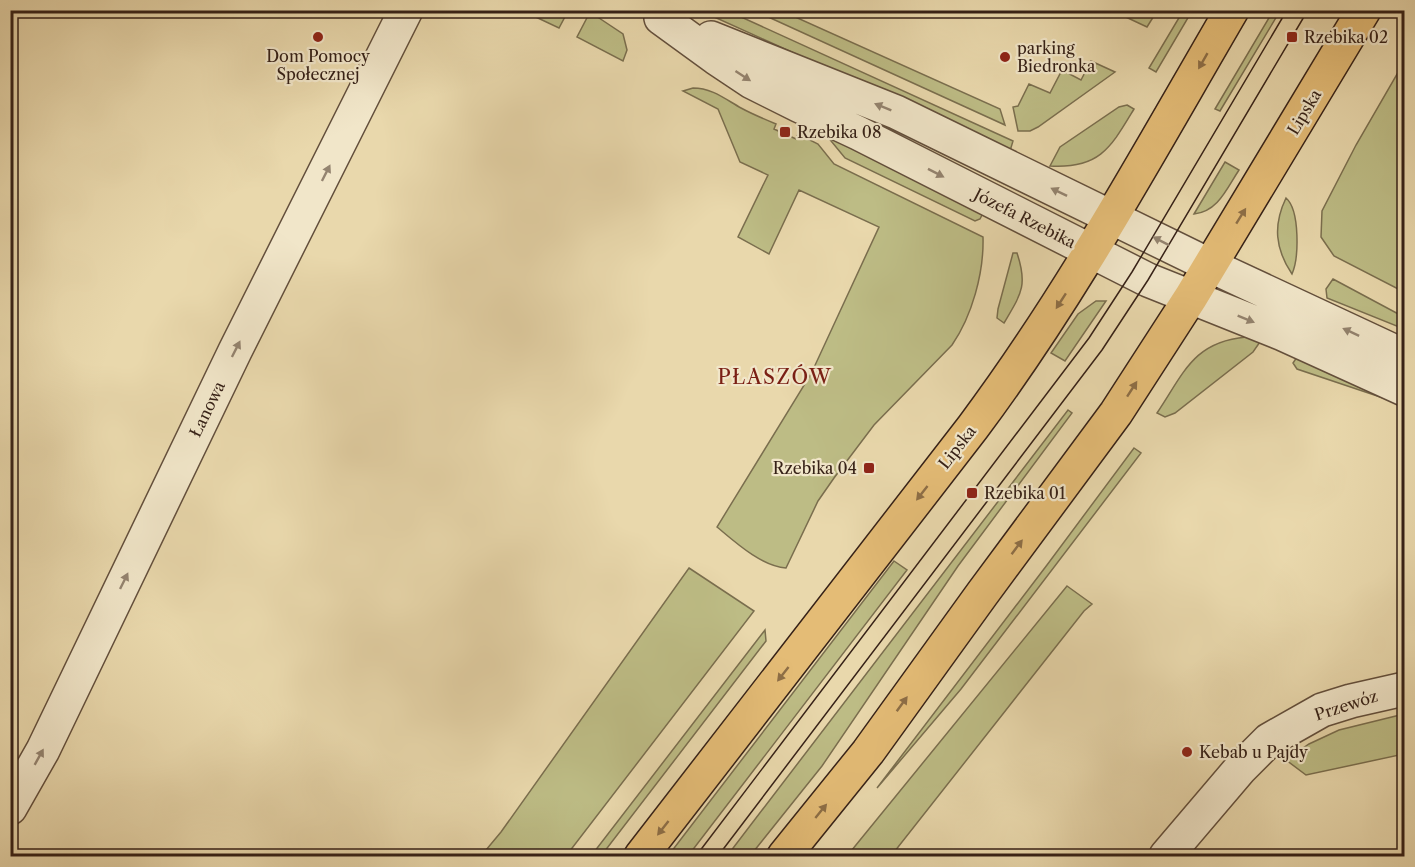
<svg xmlns="http://www.w3.org/2000/svg" width="1415" height="867" viewBox="0 0 1415 867" font-family="'Libre Caslon Text',serif">
  <style>
    .green { fill: #bdbc85; stroke: #7a6e4e; stroke-width: 1.5 }
    .lines { fill: none; stroke-linecap: round; stroke-linejoin: round }
    .minor-casing { stroke: #634f3c; stroke-width: 36 }
    .primary-casing { stroke: #362117; stroke-width: 36 }
    .minor { stroke: #f1e6c9; stroke-width: 33 }
    .primary { stroke: #e4bc76; stroke-width: 33 }
    .tram { stroke: #362117; stroke-width: 1.5 }
    .oneway { fill: #8d6e46 }
    .oneway2 { fill: #948470 }
    .poi-dot { fill: #8f2418; stroke: #f1e6c9; stroke-width: 2 }
    .labels { text-anchor: middle; dominant-baseline: central; stroke-width: 4.5; stroke-linejoin: round; paint-order: stroke }
    .poi-label { font-size: 16px; fill: #362117; stroke: #f1e6c9; text-anchor: start }
    .street-label { font-size: 16px; fill: #362117; stroke: #f1e6c9 }
    .quarter-label { font-size: 20px; letter-spacing: 1.5px; fill: #7a1f14; stroke: #f1e6c9 }
  </style>
  <rect width="100%" height="100%" fill="#e9d8ac"/>
  <filter id="stains"><feTurbulence type="fractalNoise" baseFrequency=".00333" numOctaves="4"/><feColorMatrix values="0 0 0 0 .2 0 0 0 0 .09 0 0 0 0 .02 0 0 0 .5 -.17"/></filter>
  <radialGradient id="worn" r=".72"><stop offset=".6" stop-color="#630" stop-opacity="0"/><stop offset="1" stop-color="#630" stop-opacity=".3"/></radialGradient>
  <path class="green" d="M523 11 568 10V11L559 28Z
    M701 11H728L1013 141 1010 151Z
    M755 11H782L1000 109 1005 125Z
    M1113 11 1157 10V11L1147 27Z
    M1183 11H1192L1156 72 1149 68Z
    M1273 11H1280L1220 111 1215 109Z
    M590 12 623 34 627 50 623 61 577 37Z
    M1091 61 1115 72 1038 127 1030 131H1018L1013 107 1018 106 1029 84 1050 93 1062 70 1081 80Z
    M1404 62V292L1334 256 1321 237 1322 211 1356 145Z
    M693 88C712 88 725 99 741 108 752 114 764 119 776 124L774 129 796 139 798 134 818 144 834 164 983 237C984 273 972 316 952 345L874 425 834 478 818 501 786 568C761 566 735 542 717 527L811 374 879 227 799 190 769 254 738 237 768 175 740 162 718 109 683 91Z
    M1127 105 1134 109C1111 147 1100 169 1050 166L1060 147 1119 107Z
    M827 136 983 213 980 219 975 221 845 158Z
    M1225 162 1239 170C1227 188 1218 212 1194 214Z
    M1286 198C1300 210 1299 258 1292 274 1275 249 1273 225 1286 198Z
    M1013 253H1017C1028 286 1021 294 1004 323L997 318 998 309Z
    M1333 279 1404 317V329L1327 298 1326 289Z
    M1096 301H1106L1065 361 1051 353 1078 314Z
    M1246 337 1262 339 1253 352 1175 413 1165 417 1157 413C1184 373 1193 342 1246 337Z
    M1299 354 1404 400V405L1297 369 1293 363Z
    M1068 410 1072 413 958 566 822 766 750 856H727Z
    M1134 448 1141 453 961 689 877 788 1047 565Z
    M894 561 907 570 688 856H668Z
    M689 568 754 611 566 856H481L501 832Z
    M1067 586 1092 604 1084 611 891 856H847Z
    M765 630 766 641 601 856H591Z
    M1404 714V754L1306 775 1286 760 1309 744 1339 730Z"/>
  <g class="lines">
    <g class="minor-casing">
      <path id="minor" d="M661 18 716 58 752 82 798 105 858 133 1148 280 1283 334 1404 389
        M711 38 896 112 1211 266 1404 356
        M10 808 43 750 235 351 406 10
        M1166 856 1240 769 1269 740 1322 710 1351 701 1404 689"/>
    </g>
    <g class="primary-casing">
      <path id="primary" d="M641 856 973 427C1071 296 1149 152 1232 10
        M784 856 868 752 982 594 1116 413 1191 297 1364 10"/>
    </g>
    <use href="#minor" class="minor"/>
    <use href="#primary" class="primary"/>
    <path class="tram" d="M696 856 1089 338 1132 272 1287 10
      M718 856 1102 350 1148 280 1308 10"/>
  </g>
  <defs><path id="oneway-solid" d="M-6-.8H1V-3.2L6.5 0L1 3.2V.8H-6Z" transform="scale(1.5)"/></defs>
  <g class="oneway">
    <use href="#oneway-solid" transform="translate(1203 61) rotate(120)"/>
    <use href="#oneway-solid" transform="translate(1241 216) rotate(-58)"/>
    <use href="#oneway-solid" transform="translate(1061 301) rotate(123)"/>
    <use href="#oneway-solid" transform="translate(1132 389) rotate(-57)"/>
    <use href="#oneway-solid" transform="translate(922 493) rotate(128)"/>
    <use href="#oneway-solid" transform="translate(1017 547) rotate(-53)"/>
    <use href="#oneway-solid" transform="translate(783 674) rotate(128)"/>
    <use href="#oneway-solid" transform="translate(902 704) rotate(-54)"/>
    <use href="#oneway-solid" transform="translate(821 811) rotate(-51)"/>
    <use href="#oneway-solid" transform="translate(663 828) rotate(128)"/>
  </g>
  <g class="oneway2">
    <use href="#oneway-solid" transform="translate(743 76) rotate(33)"/>
    <use href="#oneway-solid" transform="translate(883 107) rotate(-158)"/>
    <use href="#oneway-solid" transform="translate(326 173) rotate(-63)"/>
    <use href="#oneway-solid" transform="translate(936 173) rotate(27)"/>
    <use href="#oneway-solid" transform="translate(1059 192) rotate(-154)"/>
    <use href="#oneway-solid" transform="translate(1161 241) rotate(-153)"/>
    <use href="#oneway-solid" transform="translate(1246 319) rotate(22)"/>
    <use href="#oneway-solid" transform="translate(1351 332) rotate(-155)"/>
    <use href="#oneway-solid" transform="translate(236 349) rotate(-63)"/>
    <use href="#oneway-solid" transform="translate(124 581) rotate(-64)"/>
    <use href="#oneway-solid" transform="translate(39 757) rotate(-61)"/>
  </g>
  <g class="poi-dot">
    <circle cx="318" cy="37" r="6"/>
    <rect x="1286" y="31" width="12" height="12" rx="3"/>
    <circle cx="1005" cy="57" r="6"/>
    <rect x="779" y="126" width="12" height="12" rx="3"/>
    <rect x="863" y="462" width="12" height="12" rx="3"/>
    <rect x="966" y="487" width="12" height="12" rx="3"/>
    <circle cx="1187" cy="752" r="6"/>
  </g>
  <g class="labels">
    <g class="poi-label">
      <text x="1304" y="37">Rzebika 02</text>
      <text x="1017" y="48">parking<tspan x="1017" dy="18">Biedronka</tspan></text>
      <text x="318" y="56" text-anchor="middle">Dom Pomocy<tspan x="318" dy="18">Społecznej</tspan></text>
      <text x="797" y="132">Rzebika 08</text>
      <text x="857" y="468" text-anchor="end">Rzebika 04</text>
      <text x="984" y="493">Rzebika 01</text>
      <text x="1199" y="752">Kebab u Pajdy</text>
    </g>
    <g class="street-label">
      <text transform="translate(1304 112) rotate(-59)">Lipska</text>
      <text transform="translate(1025 218) rotate(27)">Józefa Rzebika</text>
      <text transform="translate(207 409) rotate(-64)">Łanowa</text>
      <text transform="translate(957 447) rotate(-52)">Lipska</text>
      <text transform="translate(1346 705) rotate(-18)">Przewóz</text>
    </g>
    <g class="quarter-label">
      <text x="775" y="377">PŁASZÓW</text>
    </g>
  </g>
  <rect width="1415" height="867" fill="none" stroke="#e9d8ac" stroke-width="36"/>
  <rect x="12" y="12" width="1391" height="843" fill="none" stroke="#362117" stroke-width="3"/>
  <rect x="18" y="18" width="1379" height="831" fill="none" stroke="#362117" stroke-width="1.5"/>
  <rect width="100%" height="100%" filter="url(#stains)"/>
  <rect width="100%" height="100%" fill="url(#worn)"/>
</svg>
